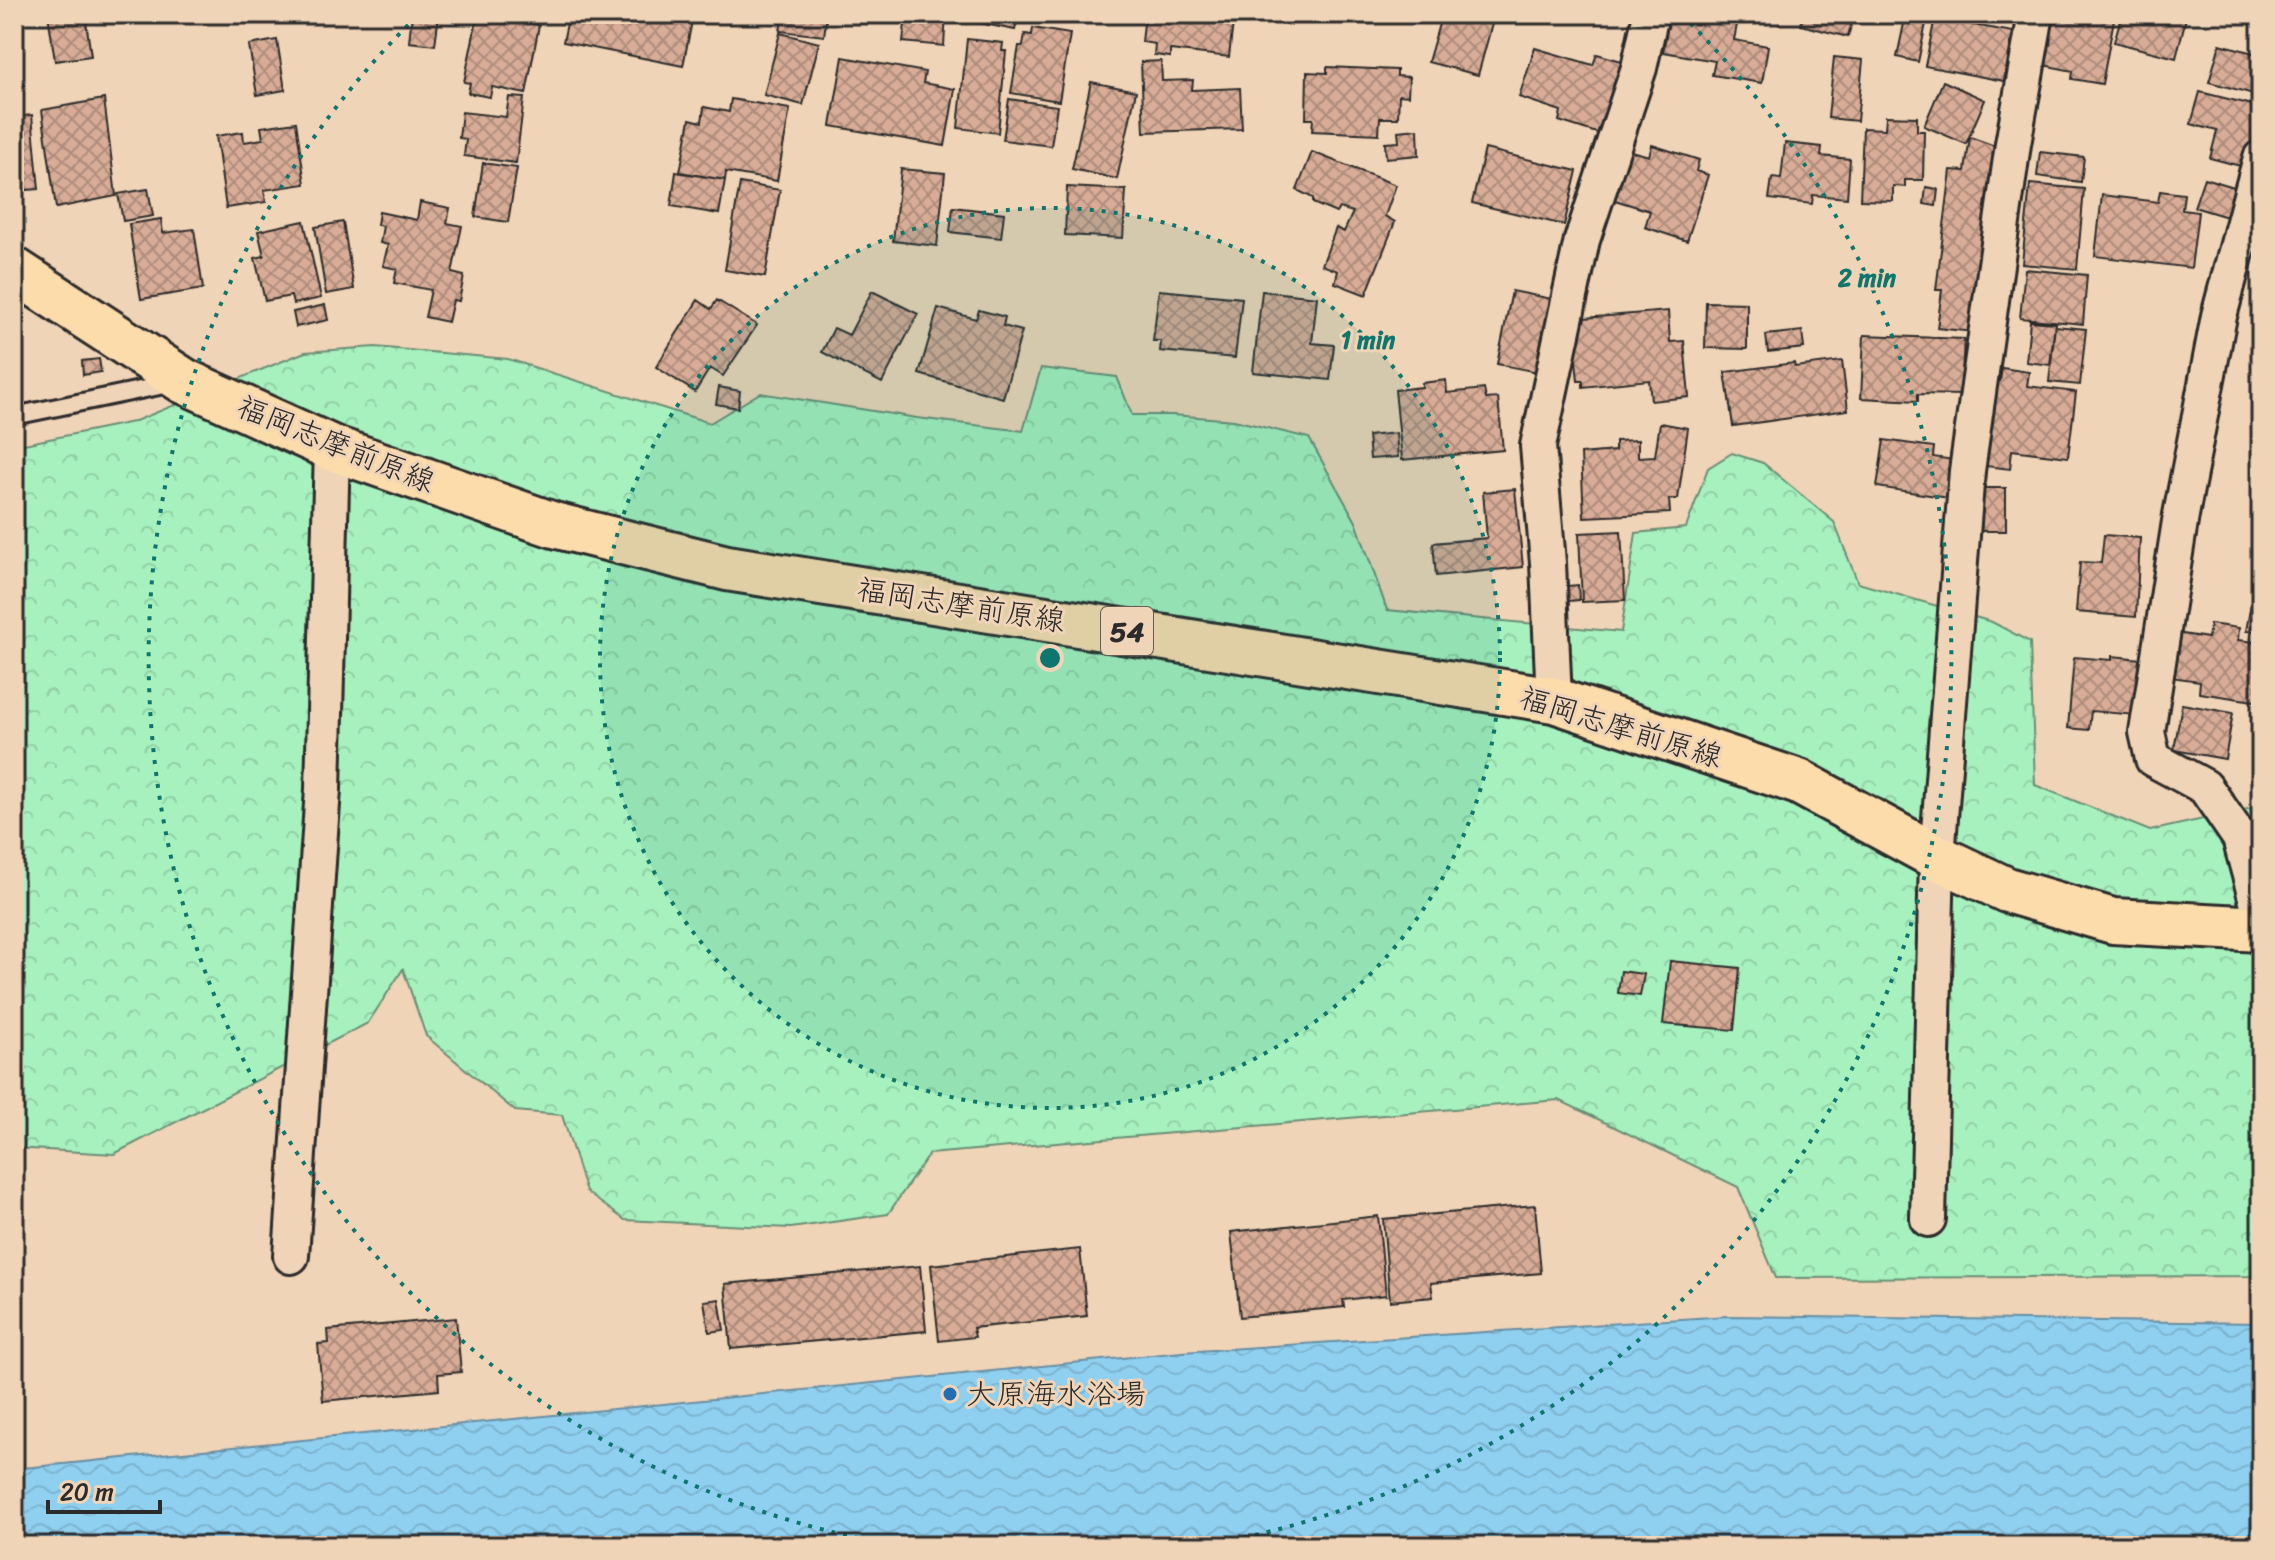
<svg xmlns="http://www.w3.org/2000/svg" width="2275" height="1560" viewBox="0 0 2275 1560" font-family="Sriracha,'Klee One',sans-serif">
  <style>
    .forest { fill: url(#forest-crowns); stroke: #698e75; stroke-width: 2 }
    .water { fill: url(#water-waves); stroke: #678ea1; stroke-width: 2 }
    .building { fill: url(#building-cross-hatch); stroke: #2b2b2b; stroke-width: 2 }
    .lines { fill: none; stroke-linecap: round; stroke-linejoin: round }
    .service-casing { stroke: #2b2b2b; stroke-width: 22 }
    .minor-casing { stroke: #2b2b2b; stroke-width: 40 }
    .primary-casing { stroke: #2b2b2b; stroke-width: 50 }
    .service { stroke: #f0d4b7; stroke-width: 16 }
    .minor { stroke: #f0d4b7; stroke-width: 34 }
    .primary { stroke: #fddcac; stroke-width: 44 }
    .ring { fill: none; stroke: #0f766e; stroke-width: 4; stroke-dasharray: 4 8 }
    .poi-dot { fill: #1f6fb2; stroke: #f0d4b7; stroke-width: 3 }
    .labels { text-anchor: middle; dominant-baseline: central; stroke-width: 6; stroke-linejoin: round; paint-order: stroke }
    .shield { fill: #f0d4b7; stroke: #665e55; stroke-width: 2 }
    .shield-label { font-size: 28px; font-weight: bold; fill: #2b2b2b }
    .street-label { font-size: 30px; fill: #2b2b2b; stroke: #f0d4b7 }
    .poi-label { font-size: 30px; fill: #2b2b2b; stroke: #f0d4b7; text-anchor: start }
    .centre { fill: #0f766e; stroke: #f0d4b7; stroke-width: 4 }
    .ring-label { font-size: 24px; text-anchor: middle; font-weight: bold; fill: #0f766e; stroke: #f0d4b7; stroke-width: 6; stroke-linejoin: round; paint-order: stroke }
  </style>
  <defs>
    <pattern id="forest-crowns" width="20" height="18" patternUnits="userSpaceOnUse" patternTransform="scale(2)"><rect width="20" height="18" fill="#a7f1bf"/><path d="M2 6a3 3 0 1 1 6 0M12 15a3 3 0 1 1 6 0" fill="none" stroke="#90cfa4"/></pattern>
    <pattern id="water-waves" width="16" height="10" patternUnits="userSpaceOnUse" patternTransform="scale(2)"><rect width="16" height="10" fill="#8fd0f0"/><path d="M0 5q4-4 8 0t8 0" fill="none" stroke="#7cb3ce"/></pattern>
    <pattern id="building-cross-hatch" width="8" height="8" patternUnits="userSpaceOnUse" patternTransform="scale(2)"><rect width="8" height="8" fill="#d8ac96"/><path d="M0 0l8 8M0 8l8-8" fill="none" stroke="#af8c7b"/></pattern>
  </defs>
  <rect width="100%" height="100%" fill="#f0d4b7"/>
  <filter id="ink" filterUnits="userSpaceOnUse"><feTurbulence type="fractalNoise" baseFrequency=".0125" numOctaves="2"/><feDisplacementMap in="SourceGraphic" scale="16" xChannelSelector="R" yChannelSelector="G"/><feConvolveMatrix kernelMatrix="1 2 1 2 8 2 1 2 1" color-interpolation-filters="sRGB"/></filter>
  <g filter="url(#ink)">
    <path class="forest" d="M375 347 508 359 710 423 760 393 917 418 1023 431 1041 368 1117 377 1132 415H1172L1234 420 1309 438 1356 522 1387 610 1621 632 1636 533 1686 528 1708 468 1732 453 1763 463 1834 522 1858 583 1992 622 2030 642 2035 785 2150 831 2261 806V1276L1776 1278 1738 1187 1559 1100 929 1154 888 1214 791 1228 625 1220 586 1192 562 1115 515 1111 426 1036 403 969 368 1023 114 1154 14 1148V446L133 422 305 352Z"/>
    <path class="water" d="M1727 1316 2261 1323V1546H14V1469L1182 1352Z"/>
    <path class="building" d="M48 14H85L91 56 55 61Z
      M412 14 439 15 435 45 409 42Z
      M478 14H532L530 23 539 25 526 94 492 87 490 97 468 93 470 83 464 82Z
      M569 14H657L692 21 683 66 563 42Z
      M783 14H827L824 36 780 31Z
      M906 14H946L944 46 903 42Z
      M971 14H1019L1015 30 969 21Z
      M1104 14H1141V22L1103 21Z
      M1145 14H1234L1229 57 1170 50V57L1154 55 1155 44 1142 42Z
      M1458 14 1492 24 1478 75 1428 62 1441 17 1456 21Z
      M1670 14H1739L1734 40 1768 46 1762 83 1712 75 1715 61 1663 52Z
      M1802 14H1854L1848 37 1801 25Z
      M1865 14H1889L1888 19Z
      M1906 14H1928L1918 62 1897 57Z
      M2047 14H2115L2102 84 2072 79 2073 71 2038 64Z
      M2122 14H2187L2176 58 2114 42Z
      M1935 18 2013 32 2004 81 1925 66Z
      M1033 28 1070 34 1059 101 1011 93 1019 46H1023L1025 34 1032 35Z
      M780 33 819 43 803 105 764 95Z
      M967 39 1003 43 1002 51H1006L998 133 958 128Z
      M277 40 285 90 257 95 249 45Z
      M2220 44 2261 55V96L2209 82Z
      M1535 48 1593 65 1597 54 1625 62 1603 135 1559 121 1561 111 1519 97Z
      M843 57 925 72 923 83 955 89 945 146 831 126Z
      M1834 57 1863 60 1857 121 1828 118Z
      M1161 61 1162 81 1193 80 1192 90 1240 88 1242 129 1144 132 1141 62Z
      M1327 67 1397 70V76L1409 77 1408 96 1399 95 1398 118H1380L1379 134 1312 131 1313 119H1306L1307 72 1327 73Z
      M1943 81 1985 100 1966 144 1924 126Z
      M1091 82 1136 91 1117 179 1072 169Z
      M2200 92 2261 107V117L2248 168 2210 158 2217 131 2191 124Z
      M509 97 524 98 516 163 464 156 466 139 459 138 462 112 506 117Z
      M104 99 116 196 56 208 42 110Z
      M731 99 790 109 777 181 726 172 725 180 680 172 690 119 702 122 704 107 729 112Z
      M1009 99 1057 106 1051 146 1003 140Z
      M32 115 39 189 14 191V117Z
      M1886 116 1917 117V131H1924L1923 180H1905V187L1893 186V201L1860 200 1863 128 1885 129Z
      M296 122 305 184 264 190 266 202 226 208 216 136 243 132 244 142 263 139 261 127Z
      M1418 129 1419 155 1386 158 1385 143 1399 142 1398 131Z
      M1970 137 2006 150 1983 333 1937 328 1942 290H1936L1951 170 1965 171Z
      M1785 143 1822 147 1821 156 1850 159 1847 198 1813 195 1812 204 1769 199 1772 178 1781 179Z
      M1652 145 1699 160 1696 171 1708 175 1687 241 1645 227 1650 211 1615 200 1631 151 1649 156Z
      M1485 149 1577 171 1564 225 1472 203Z
      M1312 152 1396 185 1385 216 1395 222 1366 295 1335 283 1338 271 1322 265 1336 228 1344 232 1353 212 1339 208 1336 213 1313 203V198L1297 190Z
      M2040 152 2084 157 2081 182 2037 176Z
      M483 163 517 168 508 222 475 217Z
      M901 169 945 173 937 246 893 241Z
      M676 172 725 180 719 214 671 206Z
      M2204 178 2244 190 2234 219 2194 207Z
      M740 183 780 190 765 277 725 270Z
      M2030 184 2084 189 2077 269 2022 264Z
      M1067 187 1126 190 1123 238 1065 235Z
      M1926 187 1938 189 1936 206 1924 204Z
      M148 189 153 216 123 221 118 194Z
      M2160 191 2184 194 2182 210 2198 212 2191 268 2095 256 2102 195 2158 202Z
      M420 202 450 208 447 223 462 226 452 273 464 276 459 301 453 300 448 322 425 317 431 290 394 283 397 269 383 266 388 245 380 243 383 226 377 225 379 212 417 220Z
      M953 207 1004 213 1001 238 950 232Z
      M161 219 163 233 194 229 203 289 141 299 129 224Z
      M304 221 321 298 293 304 291 296 265 301 255 258 264 256 258 231Z
      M343 222 354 289 326 294 315 227Z
      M2025 269 2087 275 2083 324 2020 318Z
      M1159 290 1242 298 1235 358 1160 351 1161 341H1153Z
      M872 291 918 314 882 383 822 352 834 328 849 335Z
      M1262 291 1317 297 1312 343 1334 345 1330 380 1253 372Z
      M1512 291 1557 300 1543 373 1497 364Z
      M698 300 711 309 717 300 757 325 723 376 710 368 695 392 656 367Z
      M1706 302 1747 303V349L1705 348Z
      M325 305 328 320 296 327 293 312Z
      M938 308 976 319 979 310 1005 317 1003 326 1022 331 1003 398 919 374Z
      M1668 311 1670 342 1684 341 1689 397 1651 401 1649 380 1583 387V381H1578L1572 319Z
      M2030 321 2055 323 2050 365 2026 362Z
      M2055 326 2086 329 2080 385 2049 382Z
      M1802 331 1804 348 1768 352 1766 335Z
      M1864 335 1964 339 1961 395 1918 394V401L1861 398Z
      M99 359 101 372 83 375 82 361Z
      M1842 361 1848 410 1733 426 1725 372 1794 363 1795 367Z
      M2002 368 2029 372 2027 386 2076 392 2068 457 2012 450 2010 469 1977 465 1996 381H2000Z
      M1446 380 1447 393 1484 389 1486 399 1498 398 1503 450 1402 460 1395 390 1422 387V383Z
      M719 387 740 391 738 408 716 404Z
      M1660 423 1688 428 1678 499H1669L1670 513 1584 517 1581 454 1615 451V441L1638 440V457L1655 456Z
      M1396 433 1398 457 1370 459 1368 436Z
      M1884 440 1934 447 1933 457 1961 461 1956 499 1877 487Z
      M1978 488H2006V531H1978Z
      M1515 489 1523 567 1436 576 1433 543 1487 538 1483 492Z
      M1621 531 1625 600 1582 602 1579 533Z
      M2104 535 2140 538 2136 617 2076 612 2080 562 2101 563Z
      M2261 551V633L2246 631Z
      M1578 585 1579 600 1558 602 1557 587Z
      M2210 624 2239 628 2238 640 2261 643V702L2199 693 2200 681 2170 677 2176 633 2208 638Z
      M2112 656 2141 659 2136 715 2091 711 2089 730 2068 728 2074 657 2112 660Z
      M2182 704 2233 713 2225 759 2174 750Z
      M1670 961 1740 968 1734 1030 1663 1024Z
      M1621 971 1644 974 1640 996 1618 993Z
      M1535 1205 1541 1273 1431 1283 1433 1297 1390 1301 1383 1219Z
      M1378 1216 1386 1295 1343 1300 1344 1307 1240 1317 1231 1232Z
      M1080 1249 1087 1316 973 1328 975 1337 939 1341 931 1265Z
      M920 1266 926 1331 731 1349 725 1284Z
      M719 1299 724 1330 709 1332 704 1301Z
      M456 1318 461 1372 438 1374 439 1390 323 1401 318 1344 329 1343 328 1330Z"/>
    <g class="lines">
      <g class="service-casing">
        <path id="service" d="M14 416 174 383"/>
      </g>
      <g class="minor-casing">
        <path id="minor" d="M2261 158 2219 316 2181 515 2147 732 2153 759 2205 787 2240 838 2261 916
          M1554 700 1548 563 1538 446 1582 240 1639 68 1651 14
          M1928 1219 1937 857 1967 471 2013 144 2036 14
          M291 1256 323 789 332 448"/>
      </g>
      <g class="primary-casing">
        <path id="primary" d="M14 270 184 381 332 448 554 525 727 568 1554 700 1799 782 1937 857 2007 890 2113 921 2261 929"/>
      </g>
      <use href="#service" class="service"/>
      <use href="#minor" class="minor"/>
      <use href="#primary" class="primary"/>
    </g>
  </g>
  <circle cx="1050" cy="658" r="450" fill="#0f766e" fill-opacity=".12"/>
  <g class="ring">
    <circle cx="1050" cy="658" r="450"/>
    <path d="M894 1545A901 901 0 0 1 418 15M1682 15A901 901 0 0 1 1206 1545"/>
  </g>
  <circle class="poi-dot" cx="950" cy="1394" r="8"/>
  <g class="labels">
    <rect class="shield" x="1101" y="607" width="52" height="48" rx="6"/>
    <g class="shield-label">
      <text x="1127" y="631">54</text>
    </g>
    <g class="street-label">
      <text transform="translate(336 444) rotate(22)">福岡志摩前原線</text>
      <text transform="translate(961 605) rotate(9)">福岡志摩前原線</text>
      <text transform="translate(1621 727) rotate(17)">福岡志摩前原線</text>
    </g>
    <g class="poi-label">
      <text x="966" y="1394">大原海水浴場</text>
    </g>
  </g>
  <circle cx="1050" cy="658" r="12" class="centre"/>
  <g class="ring-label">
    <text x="1867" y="286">2 min</text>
    <text x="1368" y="348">1 min</text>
  </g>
  <rect width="2275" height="1560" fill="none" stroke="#f0d4b7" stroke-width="48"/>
  <rect x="24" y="24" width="2227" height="1512" fill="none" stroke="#2b2b2b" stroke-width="3" filter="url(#ink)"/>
  <path d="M48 1500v12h112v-12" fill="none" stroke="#2b2b2b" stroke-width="4"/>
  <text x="60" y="1500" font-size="24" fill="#2b2b2b" stroke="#f0d4b7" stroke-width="6" paint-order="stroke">20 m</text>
</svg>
